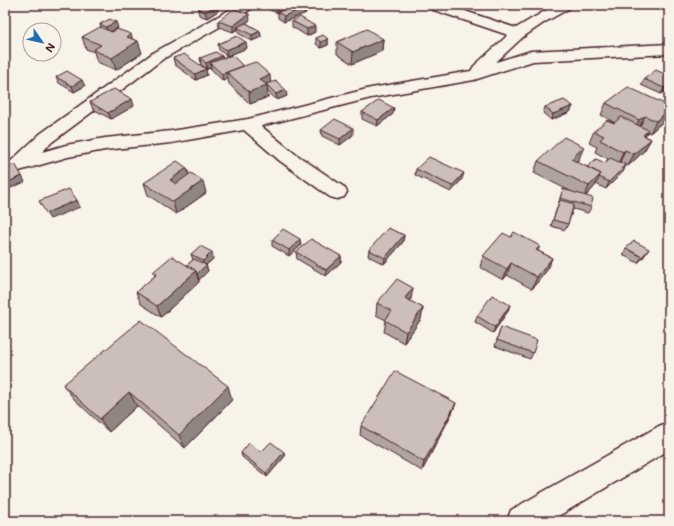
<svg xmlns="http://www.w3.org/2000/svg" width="674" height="526" viewBox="0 0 674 526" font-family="Mali,sans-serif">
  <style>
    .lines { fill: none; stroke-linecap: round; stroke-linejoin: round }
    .minor-casing { stroke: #4a1f2b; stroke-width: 3 }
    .minor { fill: #f7f3e8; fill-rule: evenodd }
    .wall { fill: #afa49f; stroke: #4a1f2b }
    .shaded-wall { fill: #8f8682; stroke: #4a1f2b }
    .building { fill: #ccbfb9; stroke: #4a1f2b }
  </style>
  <rect width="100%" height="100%" fill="#f7f3e8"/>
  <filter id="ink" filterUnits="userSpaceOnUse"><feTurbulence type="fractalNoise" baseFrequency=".025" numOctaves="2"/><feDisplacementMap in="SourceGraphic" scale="8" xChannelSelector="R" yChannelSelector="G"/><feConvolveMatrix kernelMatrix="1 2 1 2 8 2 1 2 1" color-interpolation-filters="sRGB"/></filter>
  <g filter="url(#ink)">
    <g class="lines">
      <g class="minor-casing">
        <path id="minor" d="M238 5H255L253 8 163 59 52 142 42 152 66 145 105 138 171 131 248 119 371 88 471 71 474 66 508 35 428 8 426 5H447L516 28 555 5H572L570 8 545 22 523 37 496 62 531 51 669 44V54L533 61 474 80 371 98 261 126 294 153 344 187 347 192 344 197 337 199 330 197 280 161 244 130 171 143 105 150 68 157 5 175V163L11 161 40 134 153 53Z
          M669 422V450L550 521H507L511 510 659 426Z"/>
      </g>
      <use href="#minor" class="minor"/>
    </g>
    <path class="wall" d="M162 5H176L171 8Z
      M261 5H283V9L277 13 261 6Z
      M198 9 218 11 207 18 199 15Z
      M278 12 306 13 284 22 278 18Z
      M250 20 246 23 260 31 261 37 252 41 238 33V29L233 32 219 27 218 21Z
      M292 21 315 32 307 36 292 27Z
      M100 24 118 28 111 32 133 39 142 53 116 70 97 62 94 52 86 49 82 37 101 28Z
      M316 38 328 39V45L321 48 316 44Z
      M383 39 382 51 352 64 337 54V42Z
      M218 44 247 48 227 56 219 50Z
      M222 56 223 58 243 66 270 83 287 96 277 100 267 91 268 97 250 104 229 84 228 79 223 81 211 69V68L207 69 201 65 200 58Z
      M173 58 206 69 207 75 196 80 175 65Z
      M56 77 85 86 74 92 59 83Z
      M644 79 669 88 661 94 641 85Z
      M90 102 134 106 111 119 93 109Z
      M606 103 666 119 650 133 647 132 645 136 651 139 644 151 628 166 619 162 626 165 623 172 606 189 596 184 595 186 586 196 591 207 588 213 573 209 568 224 565 230 551 226 563 189 570 191 534 173 538 161 579 159 576 162 587 167 605 163 608 159 595 152 597 147 589 143 594 131 615 123 601 115Z
      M573 106 570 112 551 120 543 113 545 107Z
      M362 112 393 114 377 126 362 119Z
      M321 130 353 135 340 145 322 136Z
      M187 168 189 175 206 193 176 214 148 195 144 183Z
      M416 169 462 179 451 192 415 175Z
      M404 235 403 242 384 264 368 256 369 250Z
      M511 237 540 246 538 251 552 258 547 270 532 289 507 275 503 280 480 267 483 256Z
      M272 240 301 245 289 256 272 246Z
      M626 248 645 255 638 263 623 255Z
      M296 252 341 256V262L326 276 297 259Z
      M191 254 213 259 206 265 208 271 199 280V282L161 317 141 304 136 292 155 276 153 272 187 265 193 260Z
      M411 299 410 301 423 308 421 319 404 343 384 332 386 320 376 315 377 303Z
      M508 311 493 333 475 322 477 316Z
      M501 327 533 353 530 359 495 346Z
      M63 385 232 400 185 448 137 406 109 432 74 399Z
      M456 403 452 413 422 471 360 435 361 426Z
      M261 452 285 456 267 477 242 457 241 453Z"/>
    <path class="shaded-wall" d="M170 5H176L171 8Z
      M216 5H217L218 11 207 18 205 12Z
      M279 5H283V9L277 13 276 6Z
      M306 7V13L284 22V16Z
      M249 14 250 20 239 28 237 27 238 29 233 32V26Z
      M116 22 118 28 108 33 106 27Z
      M315 26V32L307 36V29Z
      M260 31 261 37 252 41V35Z
      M131 34 134 44 138 41 142 53 116 70 112 58 127 37Z
      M328 39V45L321 48V42Z
      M383 39 382 51 352 64 353 52Z
      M246 42 247 48 227 56 226 50Z
      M222 56 223 62 210 63 211 68 207 69 206 63Z
      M206 69 207 75 196 80 195 74Z
      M227 73 228 79 223 81 222 74Z
      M270 75 271 87 267 85 268 97 250 104 249 92 259 79Z
      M82 80 85 86 74 92 72 86Z
      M669 84V88L661 94 664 88Z
      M286 90 287 96 277 100 276 94Z
      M132 99 134 106 111 119 108 113Z
      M573 106 570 112 551 120 553 114Z
      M394 108 393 114 377 126 378 120Z
      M669 110V114L666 119 650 133 656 121Z
      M645 116 639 128 634 132 639 120Z
      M353 128V135L340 145V139Z
      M648 130 642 142 643 135Z
      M651 139 644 151 628 166 634 154Z
      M584 147 579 159 566 171 571 159Z
      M625 150 620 162 618 164 623 152Z
      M626 165 623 172 606 189 609 182Z
      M187 168 190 180 173 192 170 180Z
      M464 173 462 179 451 192 452 186Z
      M601 174 595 186 584 198 589 186Z
      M22 176 25 182 11 188 8 182Z
      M203 181 206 193 176 214 173 202Z
      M77 200 80 207 50 219 46 213Z
      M404 235 403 242 384 264 385 258Z
      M300 239 301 245 289 256V250Z
      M649 249 645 255 638 263 642 257Z
      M212 252 213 259 206 265 208 271 199 280 197 274 204 267 203 261Z
      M341 256V262L326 276V270Z
      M552 258 547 270 532 289 537 277Z
      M511 263 507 275 503 280 507 269Z
      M196 271 199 282 161 317 157 306Z
      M413 288 411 299 404 310 405 298Z
      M510 305 508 311 493 333 495 327Z
      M423 308 421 319 404 343 406 332Z
      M228 386 232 400 185 448 179 435Z
      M129 392 137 406 109 432 100 419Z
      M456 403 452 413 422 471 424 462Z
      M284 452 285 456 267 477 266 473Z"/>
    <path class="building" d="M204 5H216L205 12 198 9Z
      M295 5H303L306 7 284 16 278 12Z
      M234 9 249 14 233 26 218 21Z
      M300 17 315 26 307 29 292 21Z
      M110 19 116 22 106 27 100 24Z
      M246 23 260 31 252 35 237 27Z
      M100 27 112 32 117 29 131 34 127 37 138 41 112 58 93 50 101 45 82 37Z
      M367 29 383 39 353 52 337 42Z
      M323 35 328 39 321 42 316 38Z
      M237 36 246 42 226 50 218 44Z
      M216 52 222 56 206 63 200 58Z
      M184 54 206 69 195 74 173 58Z
      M232 55 243 66 222 74 210 63Z
      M255 62 270 75 259 79 267 85 249 92 227 72Z
      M656 70 669 76V84L664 88 644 79Z
      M67 71 82 80 72 86 56 77Z
      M276 81 286 90 276 94 266 84Z
      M628 87 669 106V110L656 121 645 116 639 120 606 103Z
      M114 89 132 99 108 113 90 102Z
      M379 100 394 108 378 120 362 112Z
      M564 100 573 106 553 114 545 107Z
      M621 117 648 130 643 135 651 139 634 154 625 150 623 152 600 140 604 136 594 131 607 120 614 123Z
      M335 119 353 128 340 139 321 130Z
      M564 137 584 147 571 159 601 174 589 186 538 161Z
      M429 157 464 173 452 186 416 169Z
      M610 158 626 165 609 182 599 177 601 174 587 167 596 159 605 163Z
      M177 161 187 168 170 180 176 184 191 173 203 181 173 202 144 183Z
      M15 164 22 176 8 182 5 177V167Z
      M69 189 77 200 46 213 39 201Z
      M563 189 593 198 591 207 560 198Z
      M560 200 574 204 568 224 553 220Z
      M388 228 404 235 385 258 369 250Z
      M283 229 300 239 289 250 272 240Z
      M514 232 540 246 536 250 552 258 537 277 511 263 507 269 483 256 503 233 511 237Z
      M311 239 341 256 326 270 296 252Z
      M634 241 649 249 642 257 626 248Z
      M200 246 212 252 203 261 191 254Z
      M172 256 196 271 157 306 136 292 157 274 153 272Z
      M194 259 206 265 197 274 196 271 187 265Z
      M397 279 413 288 405 298 423 308 406 332 385 320 392 311 377 303Z
      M492 295 510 305 495 327 477 316Z
      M141 320 228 386 179 435 129 392 100 419 63 385Z
      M501 327 537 340 533 353 497 340Z
      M395 371 456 403 424 462 361 426Z
      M271 442 284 452 266 473 241 453 249 443 261 452Z"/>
  </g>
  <rect width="674" height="526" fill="none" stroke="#f7f3e8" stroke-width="20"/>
  <rect x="10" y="10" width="654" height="506" fill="none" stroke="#4a1f2b" stroke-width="1.5" filter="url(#ink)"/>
  <g transform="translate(42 42) rotate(124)"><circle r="19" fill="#f7f3e8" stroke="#b29e9c"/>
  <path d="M0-3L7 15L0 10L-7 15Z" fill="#1f6fb2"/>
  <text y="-6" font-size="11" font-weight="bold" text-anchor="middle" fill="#4a1f2b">N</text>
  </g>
</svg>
